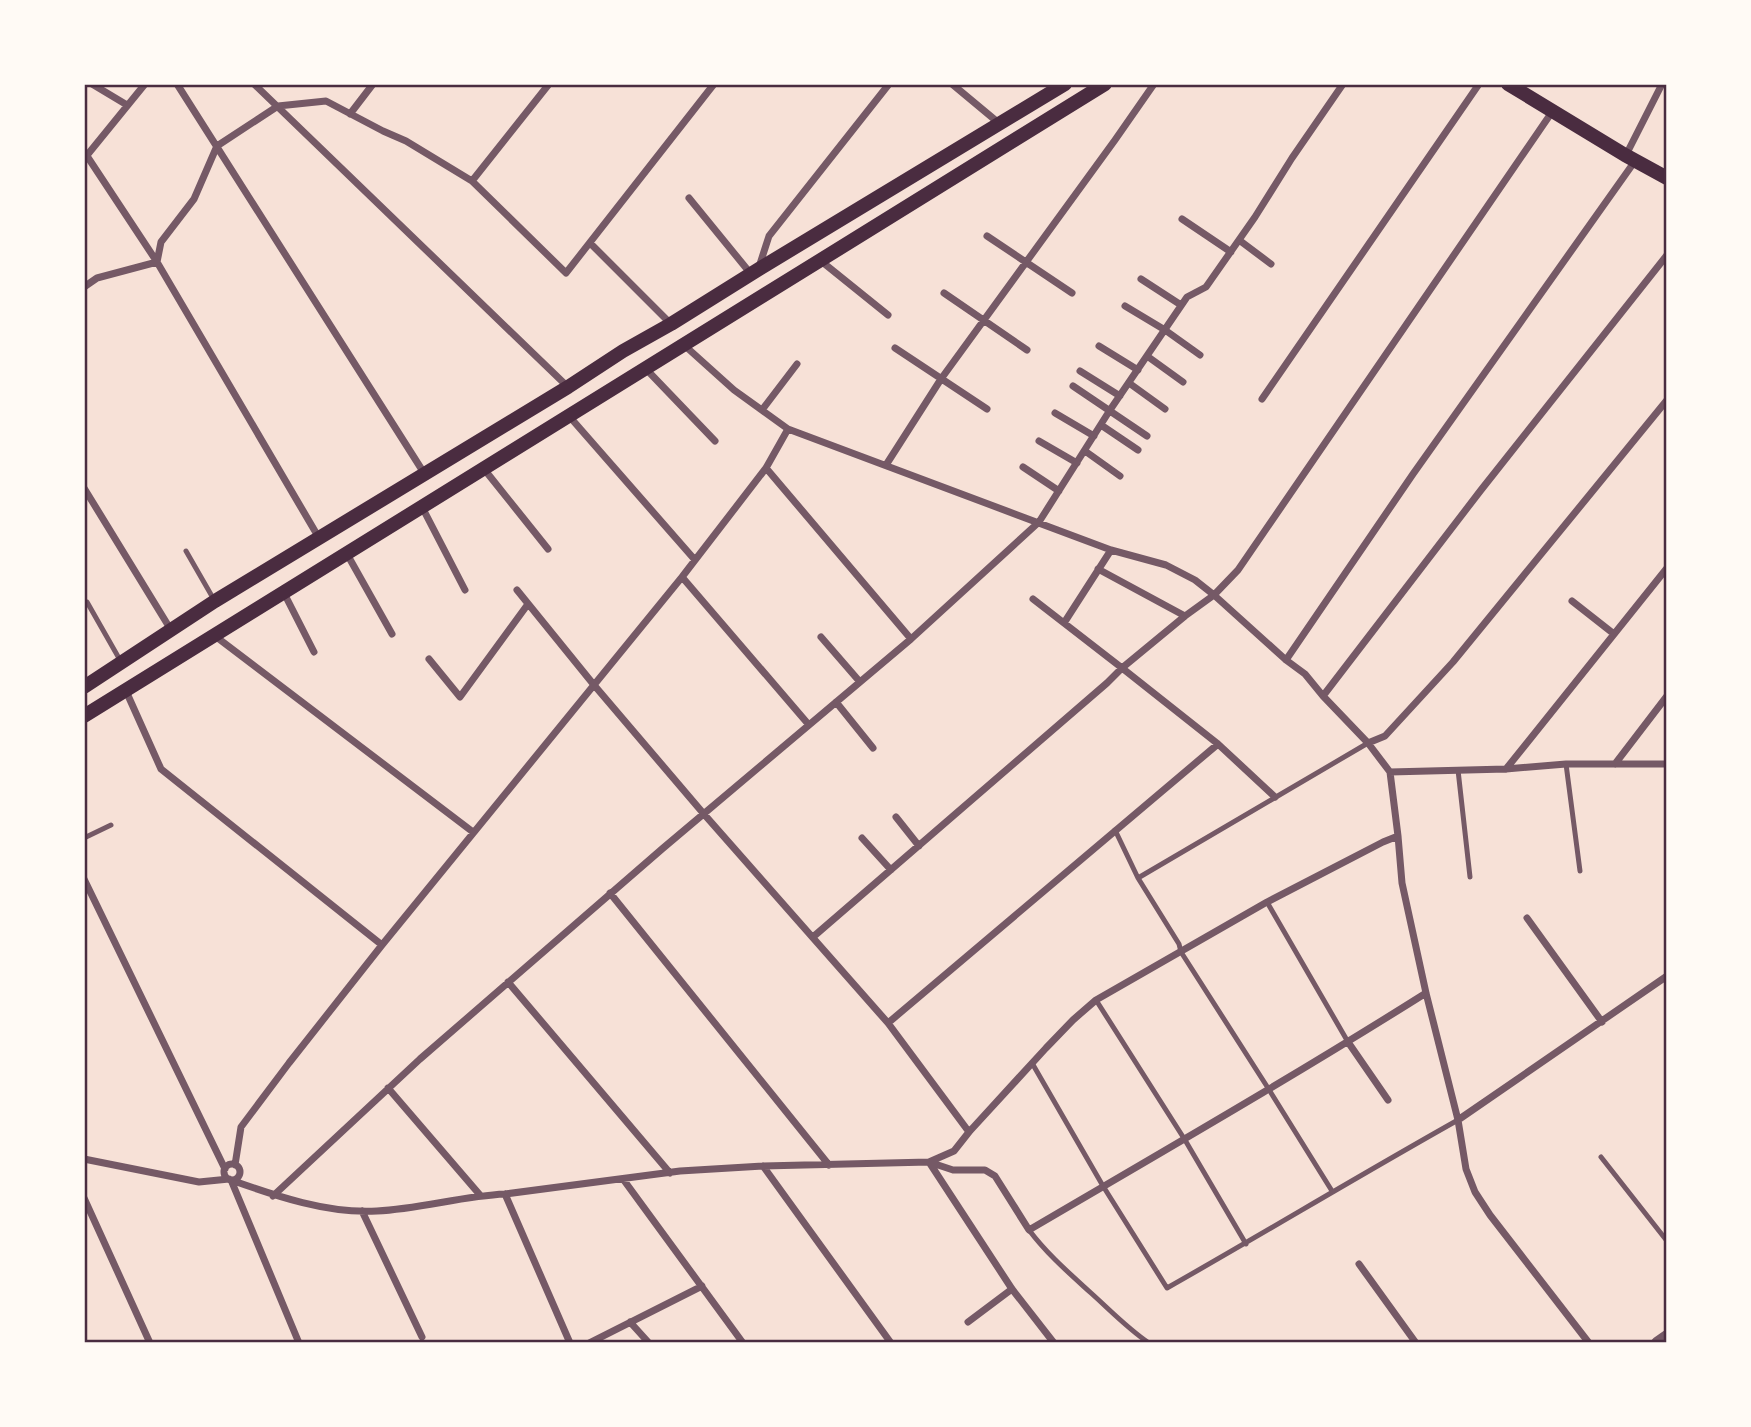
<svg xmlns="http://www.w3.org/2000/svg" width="1751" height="1427" viewBox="0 0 1751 1427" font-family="Overpass,sans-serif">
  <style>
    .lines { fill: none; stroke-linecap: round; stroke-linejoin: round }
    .service { stroke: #755966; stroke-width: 5 }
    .minor { stroke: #755966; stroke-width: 7 }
    .tertiary { stroke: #755966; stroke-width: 12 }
    .secondary { stroke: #4a2c40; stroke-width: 14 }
    .neatline { fill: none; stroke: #4a2c40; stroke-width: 2.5 }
  </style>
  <rect width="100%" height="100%" fill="#f7e1d7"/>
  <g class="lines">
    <path class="service" d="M186 551 213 598
      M87 602 120 660
      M1566 764 1580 871
      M1458 770 1470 877
      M1115 830 1138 878 1179 944 1181 952 1268 1088 1332 1191
      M84 838 111 825
      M1138 878 1368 743
      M1267 902 1348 1042
      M1096 1000 1185 1140 1246 1244
      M1032 1063 1103 1186 1167 1288C1264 1233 1360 1175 1458 1120
      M1601 1157 1667 1241
      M1029 1230C1047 1254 1069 1273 1091 1293 1110 1310 1128 1329 1149 1343"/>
    <path class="minor" d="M92 84 127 105
      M177 84 424 473
      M254 84 568 387
      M952 84 1000 124
      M350 114 373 84
      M1626 155 1662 84
      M87 156 157 262 319 538
      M84 159 145 84
      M472 181 549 84
      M689 198 751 274
      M1182 219 1231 252
      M987 236 1072 293
      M1239 240 1271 264
      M590 243 671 324
      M821 261 888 315
      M157 262 161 242 194 199 217 146 278 106 326 101 383 131 406 141 472 181 566 273 714 84
      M759 267 769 236 889 84
      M1141 279 1181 305
      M84 287 97 278 157 262
      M944 293 1027 350
      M1125 306 1165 330 1200 355
      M684 345 734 390 788 429 1111 550 1166 565 1195 580 1214 595 1286 660 1305 674 1323 696 1368 743 1390 772 1398 836 1402 883 1426 993 1458 1120 1466 1169 1475 1192 1490 1215 1589 1343
      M1099 346 1138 370
      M895 348 987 409
      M1147 356 1183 382
      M646 369 715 441
      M1080 371 1120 396
      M1129 383 1165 409
      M1073 386 1147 436
      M1262 399 1479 84
      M762 410 797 364
      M1055 413 1094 436
      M569 416 695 560
      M1101 425 1138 450
      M1039 441 1077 463
      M1085 451 1120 476
      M886 465 941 379 1115 140 1154 84
      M1023 467 1059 491
      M766 468 911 639
      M484 469 548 549
      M84 488 171 630
      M422 507 465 590
      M347 554 392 634
      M1098 569 1185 616
      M682 577 809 725
      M517 590 594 685 703 813 888 1023 969 1132
      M284 593 314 652
      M1033 599 1122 668 1218 744 1275 797
      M1572 601 1614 634
      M1064 623 1111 550
      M215 636 473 832
      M821 637 860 682
      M429 659 460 697 528 604
      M1286 660 1413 474 1635 161
      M126 691 161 769 382 945
      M1323 696 1481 490 1667 255
      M836 702 873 748
      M1368 743 1385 736 1453 662 1667 400
      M1615 764 1667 696
      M1506 769 1667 568
      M1390 772 1506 769 1566 764H1667
      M896 817 919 846
      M862 838 891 870
      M84 879 225 1169
      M610 893 829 1165
      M1527 918 1602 1022
      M813 937 1107 683 1122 668 1185 616 1214 595 1238 570 1552 112
      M508 982 670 1173
      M888 1023 1218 744
      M1348 1042 1388 1100
      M388 1088 480 1195
      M1458 1120 1667 976
      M84 1159 199 1182 229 1179
      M929 1162 953 1170H985L995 1176 1029 1230C1162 1152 1296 1075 1426 993
      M929 1162 954 1151 969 1132 1046 1048 1073 1020 1096 1000 1267 902 1383 842 1398 836
      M224 1172a8 8 0 1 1 16 0a8 8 0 1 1-16 0Z
      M235 1165 241 1127 289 1063 382 945 682 577 766 468 788 429
      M763 1166 891 1343
      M623 1179 743 1343
      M231 1180C276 1196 328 1214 377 1211 420 1209 462 1196 505 1194L680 1171 763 1166 929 1162 1012 1289 1054 1343
      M231 1180 299 1343
      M505 1194 570 1343
      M273 1196 420 1059 662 849 911 639 1039 522 1110 410 1187 297 1206 287 1255 217 1292 158 1343 84
      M84 1198 150 1343
      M362 1211 422 1337
      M1359 1264 1416 1343
      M630 1322 649 1343
      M968 1322 1012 1289
      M589 1343 702 1286"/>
    <path class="tertiary" d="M1657 1343 1667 1336"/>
    <path class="secondary" d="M1508 84 1625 155 1667 178
      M84 687 215 601 568 387 623 351 671 324 759 269 1065 84
      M84 716 1105 84"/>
  </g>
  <rect width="1751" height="1427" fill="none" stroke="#fffaf5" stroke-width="172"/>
  <rect x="86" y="86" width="1579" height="1255" class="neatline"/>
</svg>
